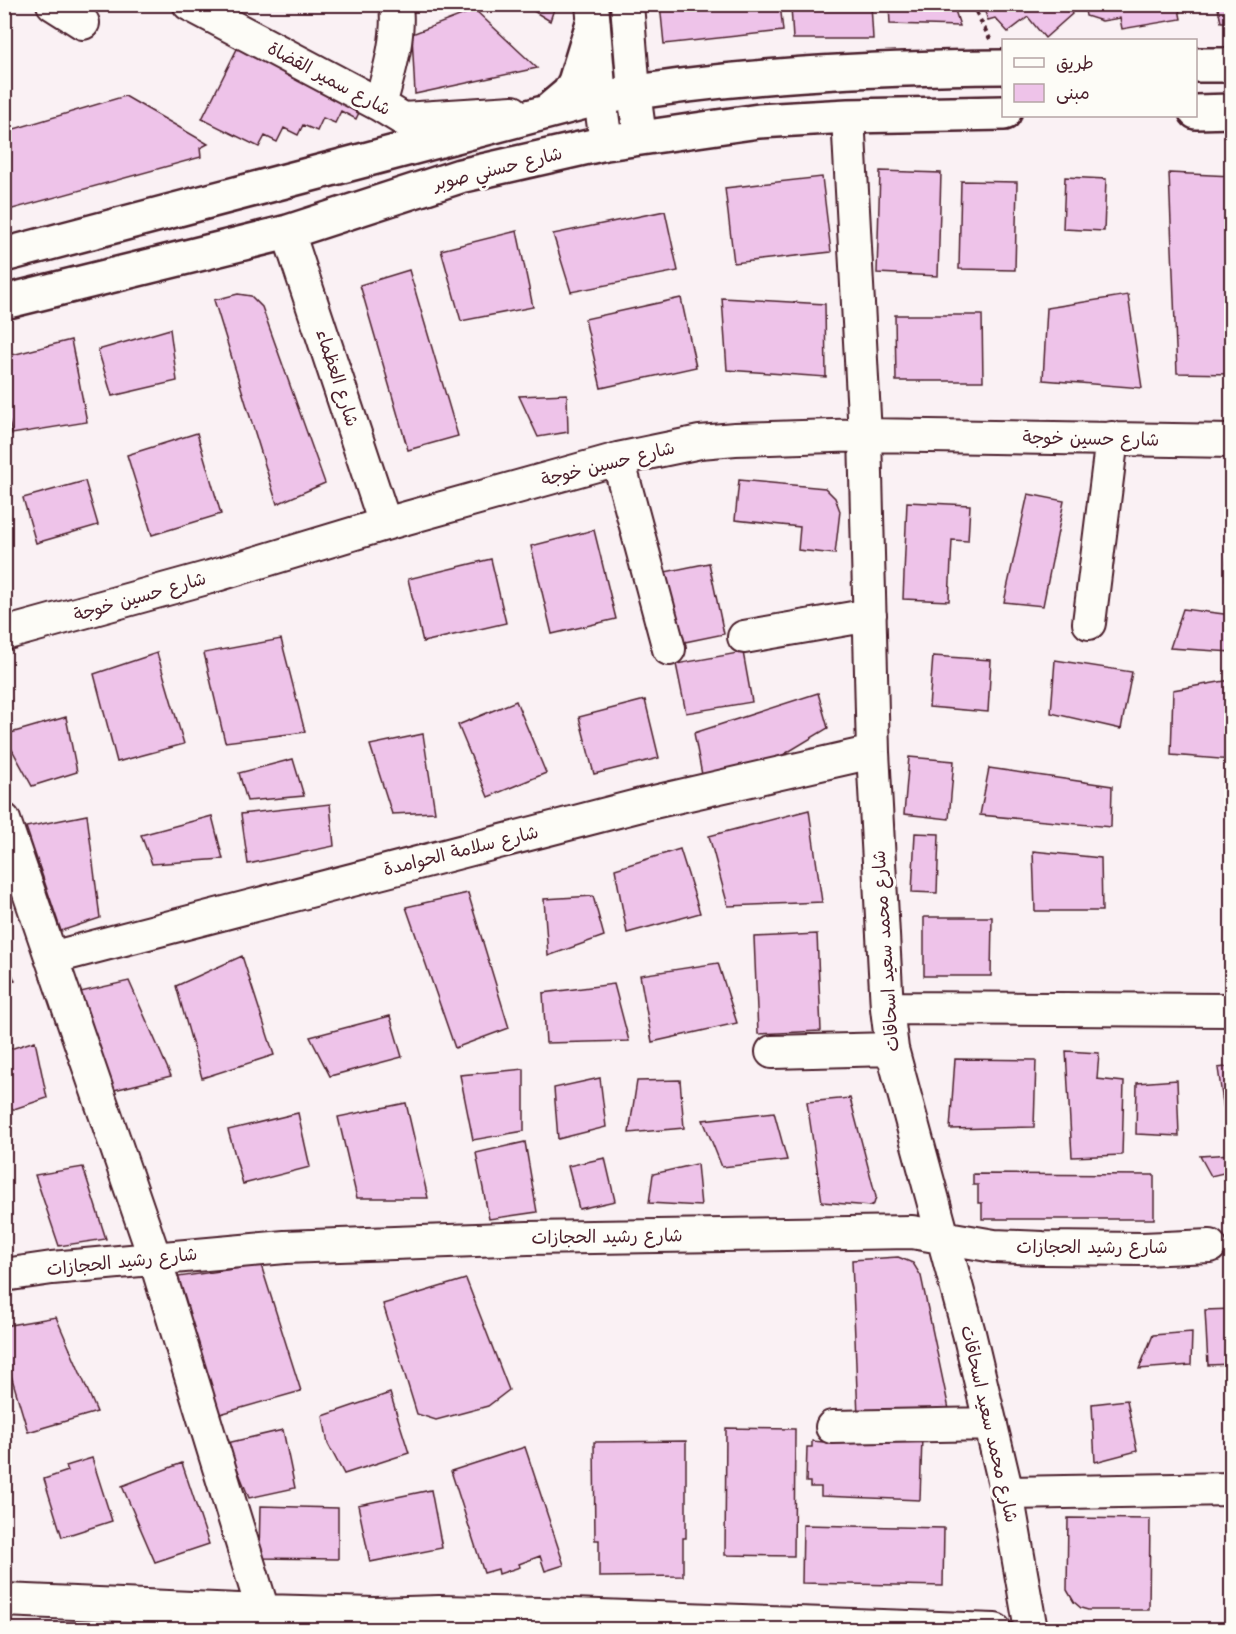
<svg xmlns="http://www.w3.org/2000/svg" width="1236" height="1634" viewBox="0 0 1236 1634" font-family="'Comic Neue','Playpen Sans Arabic',sans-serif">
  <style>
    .building { fill: #eec3e9; stroke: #4a1f2b; stroke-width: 1.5 }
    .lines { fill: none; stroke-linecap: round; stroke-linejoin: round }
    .minor-casing { stroke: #4a1f2b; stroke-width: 36 }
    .major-casing { stroke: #4a1f2b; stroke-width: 38 }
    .path { stroke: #4a1f2b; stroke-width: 4; stroke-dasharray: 4.5 4.5; stroke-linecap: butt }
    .minor { stroke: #fdfcf7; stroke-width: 32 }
    .major { stroke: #fdfcf7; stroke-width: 33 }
    .labels { text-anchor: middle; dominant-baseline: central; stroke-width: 6; stroke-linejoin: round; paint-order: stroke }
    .street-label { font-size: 18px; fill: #4a1f2b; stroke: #fdfcf7 }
  </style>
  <rect width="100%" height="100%" fill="#faf1f4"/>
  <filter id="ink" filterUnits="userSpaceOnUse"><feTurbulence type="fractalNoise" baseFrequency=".0167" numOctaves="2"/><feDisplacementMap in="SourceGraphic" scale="12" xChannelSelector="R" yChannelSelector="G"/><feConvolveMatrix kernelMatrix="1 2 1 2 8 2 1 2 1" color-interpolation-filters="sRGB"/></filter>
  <g filter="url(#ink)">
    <path class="building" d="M522 4H550L554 9 550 21Z
      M660 4H780L783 31 664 44Z
      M803 4H871L873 39H793L791 6 803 7Z
      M889 4H953L960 26 890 24Z
      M982 4H1068L1072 14 1045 38 1028 17 1008 32 995 18 988 20Z
      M1084 4H1178L1181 19 1122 29 1120 18 1102 21 1086 16Z
      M1217 4H1232V22H1221Z
      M475 10 537 68 415 94 412 34Z
      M240 43 363 104 356 119 341 111 335 123 323 118 317 131 303 125 298 135 284 128 277 142 265 136 259 147 202 119Z
      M125 96 208 144 200 148 201 157 9 210 4 202V132Z
      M880 171 941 173 938 276 877 273Z
      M1169 173 1232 176V374L1177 373Z
      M822 177 831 252 734 263 725 188Z
      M1065 177 1106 179 1104 231 1063 229Z
      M961 181 1017 182 1015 270 959 269Z
      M665 211 678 271 571 292 553 234Z
      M517 231 533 307 461 321 441 250Z
      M409 270 458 436 408 450 360 285Z
      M238 294 251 296 262 307 325 483 277 504 214 300Z
      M1128 295 1142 388 1043 380 1047 308Z
      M681 298 696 367 601 388 585 319Z
      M722 298 825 304 826 377 727 370Z
      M895 315H982L983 381H896Z
      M170 329 177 381 112 396 98 350Z
      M71 340 87 422 12 434 4 403V357Z
      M567 394 568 432 538 437 519 396Z
      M197 433 221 514 152 535 127 455Z
      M739 480 825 488 835 498 840 511 835 554 798 550 800 527 735 520Z
      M85 481 98 525 36 543 23 498Z
      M1028 494 1064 501 1043 606 1004 602Z
      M907 502 970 505 968 541 952 540 949 601 903 599Z
      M1230 525 1232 579 1226 580Z
      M594 530 616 619 552 634 531 546Z
      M491 559 506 623 423 642 408 579Z
      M709 563 724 634 675 644 660 573Z
      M1183 609 1232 615V652L1170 648Z
      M281 639 305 732 225 742 204 653Z
      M743 652 752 702 686 713 676 664Z
      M157 653 184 744 117 762 94 674Z
      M933 656 991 660 988 712 929 707Z
      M1055 660 1132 672 1121 729 1051 713Z
      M1225 681H1232V760L1171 755 1173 690Z
      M818 693 828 728 783 755 703 780 694 733Z
      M645 700 659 758 594 774 579 717Z
      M516 701 546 773 488 797 458 725Z
      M66 717 77 772 32 786 4 735Z
      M423 734 435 812 392 814 370 745Z
      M909 757 954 761 949 819 904 814Z
      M293 759 304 796 247 801 239 773Z
      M989 768 1112 786 1111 827 980 815Z
      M330 804 334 846 248 864 241 814Z
      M809 810 822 902 728 906 709 836Z
      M87 815 100 918 61 931 26 827Z
      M212 816 223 859 152 864 141 835Z
      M915 833 939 834 937 893 912 892Z
      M680 849 700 913 627 933 615 869Z
      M1033 851 1101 858 1102 911H1035Z
      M468 893 509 1028 455 1048 406 907Z
      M593 896 604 936 548 956 544 899Z
      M924 917H992L991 976H924Z
      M817 934 821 1031 758 1034 754 937Z
      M4 955 15 981 4 984Z
      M242 956 274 1055 202 1078 176 986Z
      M718 963 737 1023 652 1042 640 975Z
      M129 981 171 1076 106 1092 76 993Z
      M614 984 629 1041 546 1043 543 993Z
      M390 1016 402 1057 330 1076 310 1037Z
      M35 1041 47 1098 5 1112 4 1051Z
      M1066 1051 1099 1053 1097 1079 1124 1082 1122 1155 1072 1157Z
      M955 1059 1036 1060 1034 1127 950 1129Z
      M1232 1066V1110H1224L1218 1068Z
      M524 1069V1131L473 1140 460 1075Z
      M600 1078 606 1127 558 1139 554 1088Z
      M680 1080 684 1128 629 1133 637 1081Z
      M1177 1080 1179 1136 1136 1134 1137 1083Z
      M850 1098 876 1197 874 1204 870 1206 822 1202 807 1102Z
      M406 1103 428 1198H357L338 1117Z
      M774 1112 787 1160 722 1167 703 1120Z
      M298 1113 310 1167 243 1184 228 1130Z
      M525 1142 537 1212 489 1219 476 1153Z
      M1232 1154V1171L1211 1176 1200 1156Z
      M605 1158 615 1201 579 1209 568 1166Z
      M697 1164 701 1206 649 1203 653 1174Z
      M83 1167 106 1239 59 1246 35 1175Z
      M973 1174 1154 1175V1219H982V1203H978V1185H973Z
      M898 1257 913 1263 921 1276 950 1414 858 1417 852 1260Z
      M261 1265 301 1391 213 1416 171 1278Z
      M466 1279 509 1390 488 1406 436 1420 417 1414 383 1304Z
      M1232 1309V1364L1208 1365 1205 1310Z
      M56 1317 97 1412 28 1432 4 1352V1326Z
      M1192 1332 1191 1365 1139 1369 1153 1335Z
      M390 1393 409 1453 344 1474 328 1444 323 1416Z
      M1127 1400 1137 1451 1095 1462 1092 1404Z
      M726 1428 795 1429 794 1556 725 1555Z
      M283 1430 295 1488 249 1498 227 1443Z
      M824 1434 922 1437 920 1500 821 1496V1487H810V1482H806L807 1447H812V1441L823 1442Z
      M686 1441V1538H683V1576L599 1577V1540H595L594 1442Z
      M525 1447 564 1565 545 1571 540 1556 519 1564 520 1567 499 1574 498 1569 484 1573 451 1471Z
      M92 1458 112 1521 62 1537 44 1479 68 1471 66 1466Z
      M182 1463 209 1544 155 1562 122 1486Z
      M431 1490 442 1548 370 1562 358 1505Z
      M260 1506 338 1508V1559L259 1558Z
      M1068 1518 1150 1519 1149 1610H1088L1081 1608 1074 1602 1067 1590Z
      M803 1525 944 1528 943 1586 802 1583Z"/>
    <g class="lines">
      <g class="minor-casing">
        <path id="minor" d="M53 4 83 23
          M189 4 380 105 403 119 513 112
          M592 4 600 98 606 143
          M627 4 634 92 640 137
          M380 105C389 72 400 38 396 4
          M848 116 865 435 873 752 887 1008 892 1049 969 1333 1007 1493 1031 1630
          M288 232 385 524
          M618 459 669 649
          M1089 623 1112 438
          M4 634 210 577 385 524 618 459 700 442 735 439 865 435 1232 441
          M744 637 870 615
          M4 820 155 1259 263 1611
          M51 958 645 804 873 752
          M887 1008 1232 1010
          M772 1052 892 1049
          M4 1275 52 1268 285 1247 528 1238 912 1232 994 1246 1043 1248 1143 1249 1210 1246
          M832 1427 991 1424
          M1007 1493 1232 1489
          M4 1600 263 1611 375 1614 439 1612 543 1614 995 1630"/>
      </g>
      <g class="major-casing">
        <path id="major" d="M1196 65H1232
          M549 110 569 93 575 82 593 23
          M1196 112 1232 111
          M4 255 600 98C733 75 868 68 1004 67
          M4 302 288 232 460 176 606 143 759 121 848 116 1004 113"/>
      </g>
      <path class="path" d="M972 4 990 39"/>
      <use href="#minor" class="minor"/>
      <use href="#major" class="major"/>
    </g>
  </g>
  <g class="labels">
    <g class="street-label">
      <text transform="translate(329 79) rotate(28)">شارع سمير القضاة</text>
      <text transform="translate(498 169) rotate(-14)">شارع حسني صوبر</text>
      <text transform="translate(337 378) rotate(72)">شارع العظماء</text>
      <text transform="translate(1091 439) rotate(1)">شارع حسين خوجة</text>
      <text transform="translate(608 464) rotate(-14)">شارع حسين خوجة</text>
      <text transform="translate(140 597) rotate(-16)">شارع حسين خوجة</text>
      <text transform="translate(461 851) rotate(-14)">شارع سلامة الحوامدة</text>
      <text transform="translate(886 951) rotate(-94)">شارع محمد سعيد اسحاقات</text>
      <text transform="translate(607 1237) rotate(-1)">شارع رشيد الحجازات</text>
      <text x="1092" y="1247">شارع رشيد الحجازات</text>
      <text transform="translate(122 1262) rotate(-6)">شارع رشيد الحجازات</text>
      <text transform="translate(989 1424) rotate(77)">شارع محمد سعيد اسحاقات</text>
    </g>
  </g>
  <rect width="1236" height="1634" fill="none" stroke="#fdfcf7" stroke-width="24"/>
  <rect x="12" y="12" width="1212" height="1610" fill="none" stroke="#4a1f2b" stroke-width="2" filter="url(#ink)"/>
  <rect x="1002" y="39" width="195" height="78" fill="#fdfcf7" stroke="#b5a4a5" stroke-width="1.5"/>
  <rect x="1014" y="58" width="30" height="9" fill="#fdfcf7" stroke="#b5a4a5" stroke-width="1.5"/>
  <text x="1056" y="69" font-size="18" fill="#4a1f2b">طريق</text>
  <rect x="1014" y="84" width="30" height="18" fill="#eec3e9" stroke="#b5a4a5" stroke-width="1.5"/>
  <text x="1056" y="99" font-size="18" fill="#4a1f2b">مبنى</text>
</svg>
